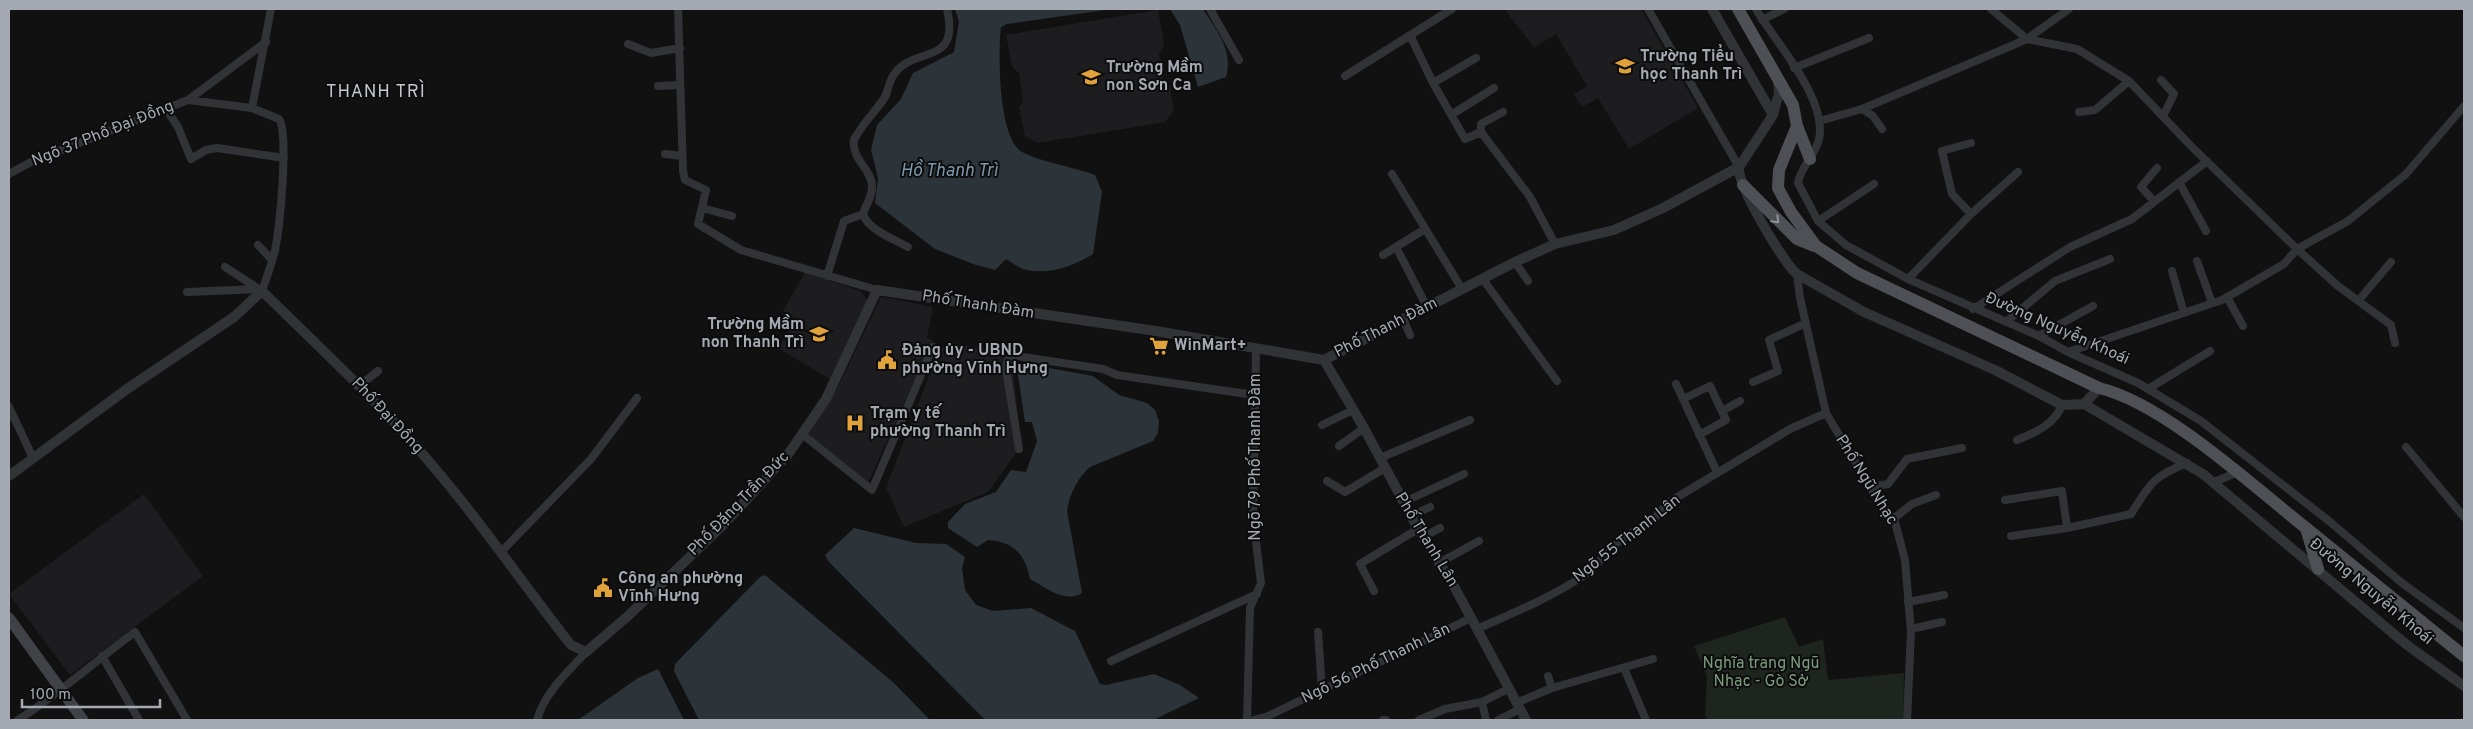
<svg xmlns="http://www.w3.org/2000/svg" width="2473" height="729" viewBox="0 0 2473 729" font-family="Overpass,sans-serif">
  <style>
    .built { fill: #1d1d1f }
    .green { fill: #1e251e }
    .water { fill: #2c343a }
    .lines { fill: none; stroke-linecap: round; stroke-linejoin: round }
    .minor { stroke: #323337; stroke-width: 8 }
    .tertiary { stroke: #323337; stroke-width: 10 }
    .secondary { stroke: #414247; stroke-width: 11 }
    .primary { stroke: #4f5056; stroke-width: 12 }
    .oneway { stroke: #8f939b }
    .labels { text-anchor: middle; dominant-baseline: central; stroke-width: 4; stroke-linejoin: round; paint-order: stroke }
    .poi-label { font-size: 16px; font-weight: bold; fill: #a4a9b2; stroke: #0c0c0d; text-anchor: start }
    .street-label { font-size: 16px; fill: #a4a9b2; stroke: #0c0c0d }
    .park-label { font-size: 16px; fill: #7c9b7d; stroke: #0c0c0d }
    .neighbourhood-label { font-size: 18px; letter-spacing: 1px; fill: #c4c7ce; stroke: #0c0c0d }
    .water-label { font-size: 18px; font-style: italic; fill: #7d97aa; stroke: #0c0c0d }
  </style>
  <rect width="100%" height="100%" fill="#111112"/>
  <path class="built" d="M1504 9H1641L1698 108 1629 149 1598 98 1582 107 1574 94 1587 86 1556 34 1534 47Z
    M1158 10 1164 44 1159 54 1163 81 1170 86 1174 110 1165 122 1037 143 1025 136 1019 107 1023 102 1019 73 1012 67 1006 35Z
    M805 272 860 291 866 298 867 302 830 379 778 348 796 319 783 311Z
    M881 297 933 307 927 338 933 340 868 483 808 434 841 381Z
    M950 342 1012 357 1021 446 988 492 904 527 886 488 939 350Z
    M144 494 203 576 70 675 9 594Z"/>
  <path class="green" d="M1785 617 1799 647 1823 639 1828 680 1904 673 1903 720H1708L1705 715 1707 676 1694 646Z"/>
  <path class="water" d="M955 9H1112L1007 24 1001 27C998 53 998 138 1022 152 1041 162 1074 167 1095 175L1102 192 1093 254C1074 266 1047 276 1023 269 1018 267 1011 262 1006 259L995 270 976 265 935 249 875 203 878 178 871 150 877 125 901 99 913 73 954 52 959 22Z
    M1170 9H1203C1216 30 1234 50 1226 77L1198 87 1180 25Z
    M1016 362 1093 376 1119 395 1147 403 1155 410 1159 421 1158 433 1153 441 1090 467C1078 477 1069 495 1067 511L1082 593C1065 604 1045 587 1030 579 1025 554 1014 542 988 540L977 547 948 528V522L965 504 996 492 1011 470 1026 472 1037 441 1032 422H1025Z
    M854 528 916 543 946 544 965 557 962 568 965 590 976 605 993 611 1031 608 1075 631 1100 684 1106 685 1154 674 1180 685 1199 698 1153 720H985L829 562 825 555Z
    M765 575 894 683 930 720H699L674 671 675 664 760 577Z
    M658 669 684 720H578L638 678Z"/>
  <g class="lines">
    <path class="minor" d="M678 9 683 171 685 180 706 190 698 224 741 250 877 290
      M1210 9 1239 60
      M1648 9 1739 167
      M1756 9C1775 42 1828 99 1819 139 1816 155 1800 167 1798 183L1818 221 1846 245 1908 279 2039 336 2068 352 2138 383 2201 421 2329 521 2402 583 2464 628
      M1991 9 2027 39 2077 49 2129 81 2191 146 2297 249 2338 286 2391 325 2395 343
      M1762 20 1784 9
      M1410 35 1433 83 1465 139 1481 132
      M628 44 651 53 680 48
      M1794 68 1869 38
      M1345 76 1452 9
      M2161 80 2174 94 2163 116
      M1433 83 1476 58
      M658 86 680 85
      M188 100 266 42
      M252 108 271 9
      M166 109 178 127 191 159 206 150 217 148 284 158
      M1862 109 1873 116 1882 129
      M1503 112 1481 124V132L1530 197 1555 244
      M2079 112 2095 110 2129 81
      M1451 115 1494 88
      M1819 121 1862 109 2011 46 2027 39 2069 9
      M1971 143 1942 151 1952 194 1971 214
      M665 154 682 156
      M9 174 31 162 188 100 252 108 279 119C289 131 280 235 274 254 271 266 266 279 262 291L225 267
      M1392 174 1462 289
      M2179 182 2206 231
      M2154 201 2141 187 2157 168
      M702 208 732 216
      M1818 221 1874 184
      M258 245 272 260
      M908 247C894 239 868 230 863 214 866 204 873 196 872 185 871 169 851 158 854 140 855 136 860 131 862 127 869 117 878 108 885 97 888 91 889 82 893 76 912 44 961 68 947 9
      M1396 247 1427 307
      M1383 255 1425 229
      M2197 261 2212 303
      M1515 262 1528 281
      M2172 271 2184 313
      M1797 274 1800 298 1826 413 1873 492 1895 522 1905 560 1911 632 1907 720
      M827 276 844 221 863 214
      M1482 278 1557 381
      M1908 279 1971 214 2018 172
      M187 292 259 289
      M2227 297 2243 326
      M2359 300 2391 262
      M1973 309 2070 247 2132 219 2207 161
      M1404 321 1410 335
      M2006 322 2055 281 2110 259
      M2039 336 2093 306
      M2068 352 2222 300 2284 264 2297 249 2348 221 2406 174 2464 106
      M1753 382 1778 371 1769 340 1806 323
      M1676 384 1717 472
      M359 386 378 371
      M2148 389 2210 351
      M1683 399 1710 386 1726 420 1699 435
      M9 407 33 458
      M1722 411 1740 401
      M1322 425 1353 410
      M802 434 872 490 933 347
      M2017 440C2035 433 2055 424 2062 405
      M1339 446 1364 428
      M2406 447 2464 517
      M1019 449 1006 369 1008 360 1016 356 1103 369 1117 375 1254 395
      M1380 458 1470 420
      M1327 481 1345 492 1385 468
      M2214 482 2238 472
      M1869 487 1888 484 1907 459 1962 448
      M2005 500 2062 491 2067 528
      M1404 502 1464 474
      M1411 516 1430 507
      M1893 519 1912 504 1936 495
      M2011 536 2067 528 2131 514C2150 484 2152 477 2187 463
      M1423 537 1440 528
      M501 552 591 459 637 398
      M1439 563 1479 541
      M1374 591 1360 564 1418 529
      M1908 602 1944 595
      M1477 629C1513 613 1550 598 1583 576 1598 566 1607 550 1622 539 1637 528 1657 521 1666 504L1790 429 1826 413
      M1911 629 1942 622
      M1318 632 1322 690
      M102 656 139 720
      M1111 661 1257 594
      M1624 668 1646 720
      M1552 688 1653 659
      M1482 702 1486 720
      M1516 703 1552 688 1548 676
      M18 720C59 694 95 661 135 632L187 720
      M537 720C544 693 568 672 586 652
      M1247 720 1250 608 1261 583 1253 517 1256 349
      M1254 720 1266 717 1471 618
      M1383 720H1386
      M1419 720 1445 709 1482 702 1508 689
      M1498 720 1520 709"/>
    <path class="tertiary" d="M1712 9 1773 115
      M1739 167C1736 183 1783 263 1797 274L1864 312 1995 370 2062 405 2084 404 2099 388
      M1324 360 1364 428 1418 529 1455 588 1526 720
      M2084 404 2203 474 2407 645 2464 686
      M9 476 127 389 234 317 262 291C315 343 370 394 419 450 474 512 520 580 571 645L586 652 628 616 725 523 789 453 826 399 877 290 1156 331 1324 360 1515 262 1555 244 1614 230 1663 208 1739 167 1773 115 1779 93 1778 78"/>
    <path class="secondary" d="M9 618 83 720"/>
    <path class="primary" d="M1738 9 1793 105 1797 126 1779 170 1778 188 1791 212 1816 246 1857 273 2099 388C2159 402 2241 475 2290 515 2348 562 2406 609 2464 656
      M1797 126 1810 159
      M1743 185 1797 239 1814 246
      M2306 528 2318 569"/>
  </g>
  <defs><path id="oneway-chevron" d="M-2-3.5L2.5 0L-2 3.5" fill="none" stroke-width="1.6" stroke-linecap="round" stroke-linejoin="round" transform="scale(1.25)"/></defs>
  <use class="oneway" href="#oneway-chevron" transform="translate(1776 220) rotate(45)"/>
  <defs>
    <g id="school-bare" transform="scale(1.5)"><path d="M0-5L7-2L0 1L-7-2ZM-4 1L0 2.5L4 1V4Q0 6-4 4Z" fill="#e0a23b" stroke="#0c0c0d" stroke-width="2.5" paint-order="stroke"/></g>
    <g id="supermarket-bare" transform="scale(1.5)"><path d="M-6-5.5h2.5l.6 2H6L4.5 2H-2.5L-4.4-4H-6ZM-1.5 3.2a1.3 1.3 0 1 0 .1 0ZM3 3.2a1.3 1.3 0 1 0 .1 0Z" fill="#e0a23b" stroke="#0c0c0d" stroke-width="2.5" paint-order="stroke"/></g>
    <g id="civic-bare" transform="scale(1.5)"><path d="M-.6-6.5H3V-4.5H.6V-3L4-1V1h2V6H-6V1h2V-1L-.6-3ZM-1.2 2.5V6h2.4V2.5Z" fill="#e0a23b" stroke="#0c0c0d" stroke-width="2.5" paint-order="stroke"/></g>
    <g id="hospital-bare" transform="scale(1.5)"><path d="M-5-5h3v3.5h4V-5h3V5h-3V1.5h-4V5h-3Z" fill="#e0a23b" stroke="#0c0c0d" stroke-width="2.5" paint-order="stroke"/></g>
  </defs>
  <g fill-rule="evenodd">
    <use href="#school-bare" x="1625" y="66"/>
    <use href="#school-bare" x="1091" y="77"/>
    <use href="#school-bare" x="819" y="334"/>
    <use href="#supermarket-bare" x="1159" y="346"/>
    <use href="#civic-bare" x="887" y="360"/>
    <use href="#hospital-bare" x="855" y="423"/>
    <use href="#civic-bare" x="603" y="588"/>
  </g>
  <g class="labels">
    <g class="poi-label">
      <text x="1640" y="57">Trường Tiểu<tspan x="1640" dy="18">học Thanh Trì</tspan></text>
      <text x="1106" y="68">Trường Mầm<tspan x="1106" dy="18">non Sơn Ca</tspan></text>
      <text x="804" y="325" text-anchor="end">Trường Mầm<tspan x="804" dy="18">non Thanh Trì</tspan></text>
      <text x="1174" y="346">WinMart+</text>
      <text x="902" y="351">Đảng ủy - UBND<tspan x="902" dy="18">phường Vĩnh Hưng</tspan></text>
      <text x="870" y="414">Trạm y tế<tspan x="870" dy="18">phường Thanh Trì</tspan></text>
      <text x="618" y="579">Công an phường<tspan x="618" dy="18">Vĩnh Hưng</tspan></text>
    </g>
    <g class="street-label">
      <text transform="translate(103 134) rotate(-22)">Ngõ 37 Phố Đại Đồng</text>
      <text transform="translate(978 305) rotate(9)">Phố Thanh Đàm</text>
      <text transform="translate(1386 328) rotate(-27)">Phố Thanh Đàm</text>
      <text transform="translate(2057 329) rotate(24)">Đường Nguyễn Khoái</text>
      <text transform="translate(387 416) rotate(47)">Phố Đại Đồng</text>
      <text transform="translate(1256 457) rotate(-90)">Ngõ 79 Phố Thanh Đàm</text>
      <text transform="translate(1866 480) rotate(58)">Phố Ngũ Nhạc</text>
      <text transform="translate(739 504) rotate(-46)">Phố Đặng Trần Đức</text>
      <text transform="translate(1627 539) rotate(-38)">Ngõ 55 Thanh Lân</text>
      <text transform="translate(1426 540) rotate(59)">Phố Thanh Lân</text>
      <text transform="translate(2371 592) rotate(40)">Đường Nguyễn Khoái</text>
      <text transform="translate(1376 664) rotate(-26)">Ngõ 56 Phố Thanh Lân</text>
    </g>
    <g class="park-label">
      <text x="1761" y="664">Nghĩa trang Ngũ<tspan x="1761" dy="18">Nhạc - Gò Sở</tspan></text>
    </g>
    <g class="neighbourhood-label">
      <text x="376" y="92">THANH TRÌ</text>
    </g>
    <g class="water-label">
      <text x="949" y="171">Hồ Thanh Trì</text>
    </g>
  </g>
  <rect width="2473" height="729" fill="none" stroke="#a4a9b2" stroke-width="20"/>
  <path d="M22 699v8h138v-8" fill="none" stroke="#a4a9b2" stroke-width="2.5"/>
  <text x="30" y="699" font-size="15" fill="#a4a9b2" stroke="#0c0c0d" stroke-width="4" paint-order="stroke">100 m</text>
</svg>
